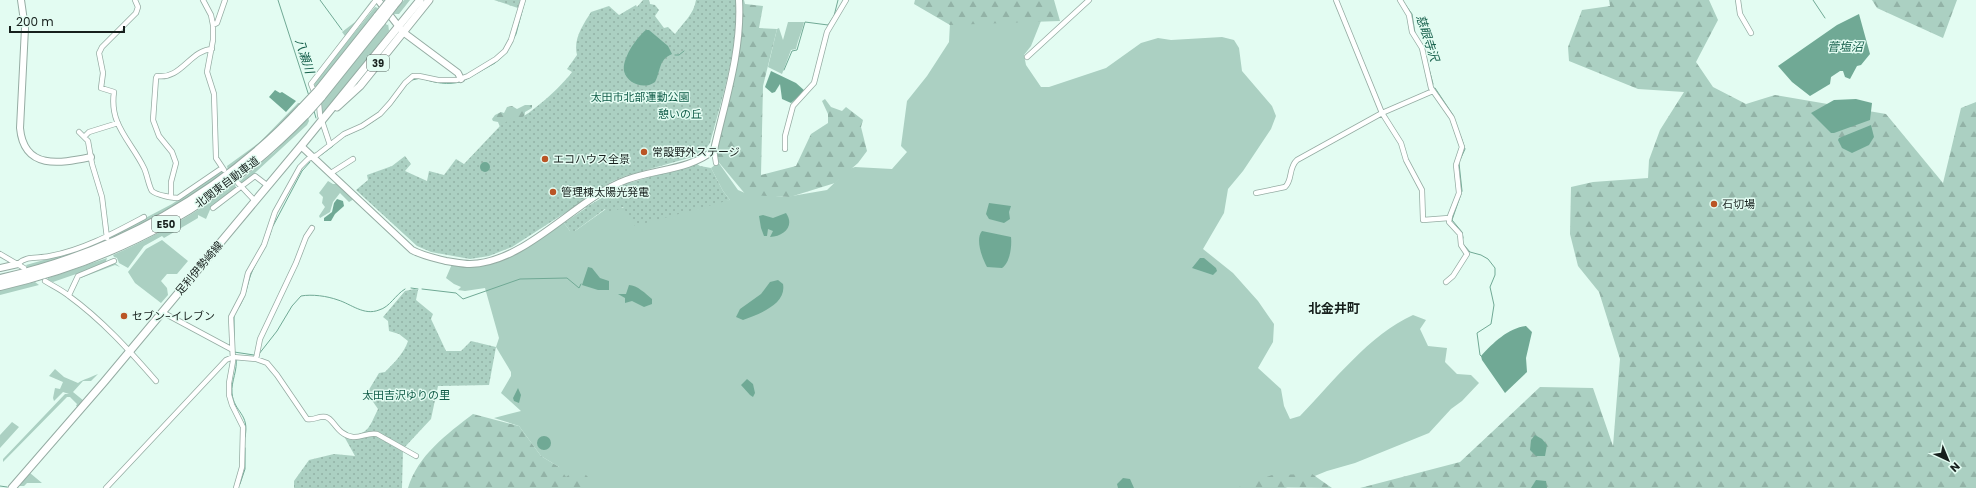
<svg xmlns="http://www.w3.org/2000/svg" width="1976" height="488" viewBox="0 0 1976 488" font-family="Poppins,'Noto Sans JP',sans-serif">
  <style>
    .grass { fill: #abd0c2 }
    .forest { fill: url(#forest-firs) }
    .park { fill: url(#park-dots) }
    .water { fill: #70a995 }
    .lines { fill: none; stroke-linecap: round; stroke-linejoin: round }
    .stream { stroke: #70a995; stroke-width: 1 }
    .street-casing { stroke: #95aca3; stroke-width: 6 }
    .secondary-casing { stroke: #95aca3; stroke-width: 8 }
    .primary-casing { stroke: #95aca3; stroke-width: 9 }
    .highway-casing { stroke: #95aca3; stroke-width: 10 }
    .street { stroke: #fff; stroke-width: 4.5 }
    .secondary { stroke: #fff; stroke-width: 6 }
    .primary { stroke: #fff; stroke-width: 7 }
    .highway { stroke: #fff; stroke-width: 8 }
    .highway-bridge-casing { stroke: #95aca3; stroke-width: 10; stroke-linecap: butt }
    .highway-bridge { stroke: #fff; stroke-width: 8 }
    .poi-dot { fill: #ba5525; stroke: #e3fcf2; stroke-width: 1.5 }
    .labels { text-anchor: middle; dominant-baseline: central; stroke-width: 3; stroke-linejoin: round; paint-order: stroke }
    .shield { fill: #e3fcf2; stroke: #54625d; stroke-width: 1 }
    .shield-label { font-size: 10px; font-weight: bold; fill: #17201d }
    .park-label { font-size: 11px; fill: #115c48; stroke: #e3fcf2 }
    .poi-label { font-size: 11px; fill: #17201d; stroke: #e3fcf2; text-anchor: start }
    .street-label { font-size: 11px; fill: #17201d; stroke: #e3fcf2 }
    .water-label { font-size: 12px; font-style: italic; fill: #165f4b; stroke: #e3fcf2 }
    .quarter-label { font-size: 13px; font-weight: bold; fill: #17201d; stroke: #e3fcf2 }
  </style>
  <defs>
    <pattern id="forest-firs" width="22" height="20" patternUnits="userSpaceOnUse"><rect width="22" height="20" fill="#abd0c2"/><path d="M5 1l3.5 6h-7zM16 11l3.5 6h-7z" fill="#92b2a6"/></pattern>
    <pattern id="park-dots" width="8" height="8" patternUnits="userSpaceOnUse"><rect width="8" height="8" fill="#abd0c2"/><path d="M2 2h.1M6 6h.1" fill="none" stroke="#92b2a6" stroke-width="1.8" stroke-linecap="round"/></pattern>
  </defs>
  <rect width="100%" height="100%" fill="#e3fcf2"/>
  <path class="grass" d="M404 0H410L399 14H394L393 13Z
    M371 1V2L345 36 342 32 355 22Z
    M1049 1 1031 46 1024 55 1026 65 1041 87H1049L1106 68 1141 43 1158 38 1171 40 1222 37 1234 40 1239 48 1242 71 1272 106 1276 116 1271 129 1243 171 1228 189 1224 213 1203 249 1233 273 1258 301 1274 324 1273 342 1258 368 1281 389 1284 406 1290 419 1300 416C1333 382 1370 334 1413 315L1426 320 1420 329 1428 346 1447 348 1445 362 1457 374 1471 375 1479 383 1462 401 1451 409 1429 433 1355 463 1327 471 1285 488H561L559 467 541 456 519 426 494 418 521 411 501 393 511 376V372L496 347 499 338 485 288 465 291 458 290 461 287 454 284 446 278 452 264C495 274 530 245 564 223L570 231H575L606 209 730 200 723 191 711 168 715 165 716 159 738 190 745 193 786 197 827 190 849 169 855 167 892 169 907 152 901 146 907 101 927 76 949 42 951 4Z
    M375 7 378 8 377 11 316 88 314 83Z
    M788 22H804C802 32 798 39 796 49L791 50 782 74 768 67 777 29 779 28 783 40Z
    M388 23 389 31 322 115V102L385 24 388 25Z
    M298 103H301L271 134 228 170 227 166 260 142Z
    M308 117 309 121 307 125 245 182H241L240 181 274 152Z
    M221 171 224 173C188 198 151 220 112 238L113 235 172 204Z
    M328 181 333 184H337L354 199 349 202 340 193 333 202 330 212 320 218 319 216 325 207 322 203 323 197 319 193Z
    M235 184 236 188 212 205 206 219 198 215V218L164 238 162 236 144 246 128 268 119 263 117 258 114 257 113 255C156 236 197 213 235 184Z
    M105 239V241C80 252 54 260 28 268L26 265 69 253Z
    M162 240 188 261 177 274H167L161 281 167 288 168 295 161 303 135 283 128 272 146 249Z
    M107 258 105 264 53 282 48 280V278Z
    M115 263 120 267 115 265 78 279 80 276Z
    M35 282 39 285 0 295V290Z
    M55 369 64 377 78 383C82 380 94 376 98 374L91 381H83L73 392 84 401 78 407 76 406 77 404 70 397H67L3 462V459L65 394H69L63 392 54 401 53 398 55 388 60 389 63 382 49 376Z
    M12 422 19 427 0 448V435Z
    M30 473 42 483H27L24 486H19Z"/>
  <path class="forest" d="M741 0H744L745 4 763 6 759 28 777 29 763 86 761 175 796 166 811 134 828 123V114L822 101 825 99 831 107 842 111 846 107 863 120 861 127 867 151 858 163 835 183 790 197 746 195 716 159V146L741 39Z
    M915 0H1054L1060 21 950 25 914 4Z
    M1609 0H1709L1718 20 1696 62 1713 87 1746 104 1775 95 1886 114 1943 183 1961 108 1976 102V488H1360L1460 462 1540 387 1593 388 1613 446 1620 359 1599 292 1578 266 1570 234 1571 187 1593 182 1648 178 1649 160 1660 130 1684 92 1638 89 1569 61 1568 47 1582 10 1610 6Z
    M1872 0H1957L1943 38 1877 8Z
    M525 105H532V108L525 112 524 119 492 138 500 127 498 122 493 121 492 119 495 115 501 112 504 113 507 107 512 106 517 109Z
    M473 414 519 426 541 456 559 467 566 477 575 470H581L591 480 586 488H408C418 455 447 434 473 414Z
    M1312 474 1332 488 1239 487 1272 475Z"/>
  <path class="park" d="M494 0H520L518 8Z
    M643 0H649L650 4 655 5 659 10 655 16 664 28 668 27 675 34C683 23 694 14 696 0H736C738 48 723 96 710 143L703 153 696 156 625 176 611 182 584 201 588 206 625 184 697 164 700 166 711 168 723 191 730 200 635 226 623 207 609 214 605 209 575 231H570L564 223 586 208 582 202 512 247 489 256 470 259 431 252 417 246 356 190 368 180 367 175 392 166 405 156 411 164 405 171 427 181 429 171 444 175 456 159 464 164 500 126 512 118 515 121C530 115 563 85 572 72L567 69 577 55C573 39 583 25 591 12L609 6 619 15 636 5 637 7Z
    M414 289 418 290 416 300 433 314 431 319 446 351H461L471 341 496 347 489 385 438 386 431 419 403 449 402 488H294V481L309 460 334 454 355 456 345 438C369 433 368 430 378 409L367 393 379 373 385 372C394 363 404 353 408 341L399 334 389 331 388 321 383 317 405 291Z"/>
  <path class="water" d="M1859 14 1870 54 1861 65 1857 66 1850 79 1845 77 1843 71H1840L1831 77 1830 84 1810 96 1792 82 1778 66 1837 25Z
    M646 30H649L668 46 672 54C658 60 661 71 655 82 645 90 627 84 624 71 622 58 637 37 646 30Z
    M771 71 796 83 805 91 791 103 782 99 780 84 775 92 772 93 765 87Z
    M275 90 280 93 282 92 296 101 286 112 269 97Z
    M1856 99 1872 103 1870 120 1834 133H1831L1811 113 1834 100Z
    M1871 125 1874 137 1869 145 1852 153 1842 148 1838 140 1839 138Z
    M480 167a5 5 0 1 1 10 0a5 5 0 1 1-10 0Z
    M337 199 343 201 344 206 335 214 331 221H324V218L332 212 334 203Z
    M989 203 1011 206 1009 212 1010 219 1004 223 989 219 986 214Z
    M786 213C795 226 784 236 770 237L773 231 768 229 767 236H764L761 228 759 216 763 215 773 218Z
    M982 231 1011 237C1012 246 1010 263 1002 268L987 267C982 258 975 239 982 231Z
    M1200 258H1204L1216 268 1217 271 1213 275 1192 268Z
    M588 267 592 268 600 278 609 281V290H598L582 285Z
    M778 280 783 284C787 305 758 314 743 320L736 317 740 309 761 294 770 282Z
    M629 285C637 285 646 294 652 299V304L644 307 632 301 625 303V298L618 294H626Z
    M1526 326 1532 332 1526 358 1527 372 1505 393 1482 360 1481 356C1493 343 1508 328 1526 326Z
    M747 379 753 384 755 393 753 397 750 395 741 385Z
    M518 388 521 395 519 403 514 401 513 398Z
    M1535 435 1542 439 1547 445 1545 456H1536L1530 450 1531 440Z
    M537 443a7 7 0 1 1 14 0a7 7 0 1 1-14 0Z
    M1123 478 1130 479 1134 488H1118L1117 484Z
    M1536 480 1546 481 1547 488H1531Z"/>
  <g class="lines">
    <path class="stream" d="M278 0 309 96
      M320 0 342 30
      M1402 0 1412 14 1415 33
      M1813 0 1825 18
      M1419 39 1424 47
      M675 55H679L684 51
      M1428 65 1433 84
      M784 70 792 51 797 50 805 22 828 25 834 16 838 0
      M424 79C435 83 448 85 460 82
      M412 80 421 78
      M463 81 495 63 506 53 516 34 525 0
      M1435 88 1453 115
      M314 111 316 118
      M343 137C371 124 382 119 401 92
      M321 155 333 146
      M1460 160 1465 149 1461 137
      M1459 163 1462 191 1452 220 1462 232 1463 238
      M273 226 302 171 310 162
      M1464 245 1470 252 1481 255 1488 259 1495 268V275L1490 287 1494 305 1491 324 1477 333 1480 355 1483 358
      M411 288 418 289
      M422 289 456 293 463 299 520 279 567 278 579 288 581 284
      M239 307C247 293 246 288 251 274 257 259 266 248 271 231
      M234 316V345
      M234 352 254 355
      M259 354 277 331 292 306 301 296C312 294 327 296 338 300 351 304 364 316 379 310 390 307 395 295 405 289
      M236 358C238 370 231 381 232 393 234 413 250 413 245 437
      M240 484 245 469V448
      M0 486 7 487"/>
    <g class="street-casing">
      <path id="street" d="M135 0 138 7 136 13 102 47 99 53 103 73 101 88 114 92C109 125 131 141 144 168 147 174 149 187 152 191 156 195 173 198 178 198L222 168
        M203 0 211 15 213 25V40L207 72 214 94 216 158 224 170
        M1336 0 1382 113 1401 143 1406 160 1422 190 1423 220 1449 218
        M1400 0 1409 15 1412 32 1422 48 1431 88 1452 118 1462 147 1456 165 1459 193 1450 216 1449 222 1460 234 1461 245 1467 254 1453 276 1446 282
        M1738 0 1740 14 1751 33
        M213 25 217 23 225 0
        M1027 57 1089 0
        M79 132 88 141 92 164 102 197 107 238
        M85 136 89 132 118 123
        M330 145 320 115 319 104 311 84 376 0
        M785 149V136L793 106 814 83 827 32 846 0
        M714 150 716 163
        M331 173 353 159
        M238 183 255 201
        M1256 193 1285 187C1293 180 1288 168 1297 160L1382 113 1433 91
        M171 195V182L176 163 172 152 159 136 153 120 156 78 157 76C181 80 190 50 212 49
        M213 208 255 176 268 186
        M0 254 24 268
        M18 264C27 255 38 259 50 256 83 250 114 233 144 217
        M45 281C53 286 62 290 69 296 102 320 129 350 156 381
        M69 295 78 276 114 261
        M162 312 231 349
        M256 359 260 339 296 263 306 237 312 228
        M106 488 226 360 233 357 256 359 267 363 277 375 307 419C314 421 319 415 326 417 334 419 337 435 353 437 361 438 368 432 377 434L416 456
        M236 488 242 467 243 427 232 405 229 395V383L233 361 231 317 243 294 248 273 264 245 275 212 300 167 308 159 317 155 344 134 362 126 380 114 390 103 405 83 413 76H419L438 80H457L468 76 496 59 505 51 511 40 523 0"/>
    </g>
    <g class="secondary-casing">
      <path id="secondary" d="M21 0 25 28 20 128C24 171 61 163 91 157
        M378 0 403 32 458 73 461 79
        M301 146 412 250C423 256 434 258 446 261 454 262 462 264 470 264 526 263 575 199 626 180 655 169 690 170 714 150 725 101 742 51 739 0
        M0 268 18 264"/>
    </g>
    <g class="primary-casing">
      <path id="primary" d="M337 107 360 86 429 0
        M12 488 104 382 301 146 420 0"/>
    </g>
    <g class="highway-casing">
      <path id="highway" d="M393 6 398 0
        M318 91 378 16
        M321 97 381 22
        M0 279C116 253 221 195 302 108
        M0 286C121 258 219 204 306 114"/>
    </g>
    <use href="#street" class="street"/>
    <use href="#secondary" class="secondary"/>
    <use href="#primary" class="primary"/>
    <use href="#highway" class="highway"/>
    <g class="highway-bridge-casing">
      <path id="highway-bridge" d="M378 16 390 1
        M381 22 393 6
        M302 108 318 91
        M306 114 321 97"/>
    </g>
    <use href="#highway-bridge" class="highway-bridge"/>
  </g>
  <g class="poi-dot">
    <circle cx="644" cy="152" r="4"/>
    <circle cx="545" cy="159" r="4"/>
    <circle cx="553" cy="192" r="4"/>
    <circle cx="1714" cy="204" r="4"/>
    <circle cx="124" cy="316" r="4"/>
  </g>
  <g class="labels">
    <g class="shield">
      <rect x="367" y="55" width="22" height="16" rx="3"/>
      <rect x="152" y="216" width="28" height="16" rx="3"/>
    </g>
    <g class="shield-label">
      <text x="378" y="63">39</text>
      <text x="166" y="224">E50</text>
    </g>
    <g class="park-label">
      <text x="640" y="97">太田市北部運動公園</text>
      <text x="680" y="114">憩いの丘</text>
      <text x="406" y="395">太田吉沢ゆりの里</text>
    </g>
    <g class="poi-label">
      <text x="652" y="152">常設野外ステージ</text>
      <text x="553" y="159">エコハウス全景</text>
      <text x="561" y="192">管理棟太陽光発電</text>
      <text x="1722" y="204">石切場</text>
      <text x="132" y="316">セブン-イレブン</text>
    </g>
    <g class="street-label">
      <text transform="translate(227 182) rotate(-37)">北関東自動車道</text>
      <text transform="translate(199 268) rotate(-50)">足利伊勢崎線</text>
    </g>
    <g class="water-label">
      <text transform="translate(1428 38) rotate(72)">慈眼寺沢</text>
      <text x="1845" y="46">菅塩沼</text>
      <text transform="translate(305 56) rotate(72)">八瀬川</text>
    </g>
    <g class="quarter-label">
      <text x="1334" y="308">北金井町</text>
    </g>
  </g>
  <g transform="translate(1948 460) rotate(136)" stroke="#e3fcf2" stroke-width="3" paint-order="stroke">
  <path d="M0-3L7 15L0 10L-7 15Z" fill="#17201d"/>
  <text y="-6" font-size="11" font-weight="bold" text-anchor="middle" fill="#17201d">N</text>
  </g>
  <path d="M10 26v6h114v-6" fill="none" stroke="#17201d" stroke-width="2"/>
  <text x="16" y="26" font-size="12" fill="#17201d" stroke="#e3fcf2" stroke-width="3" paint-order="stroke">200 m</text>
</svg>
